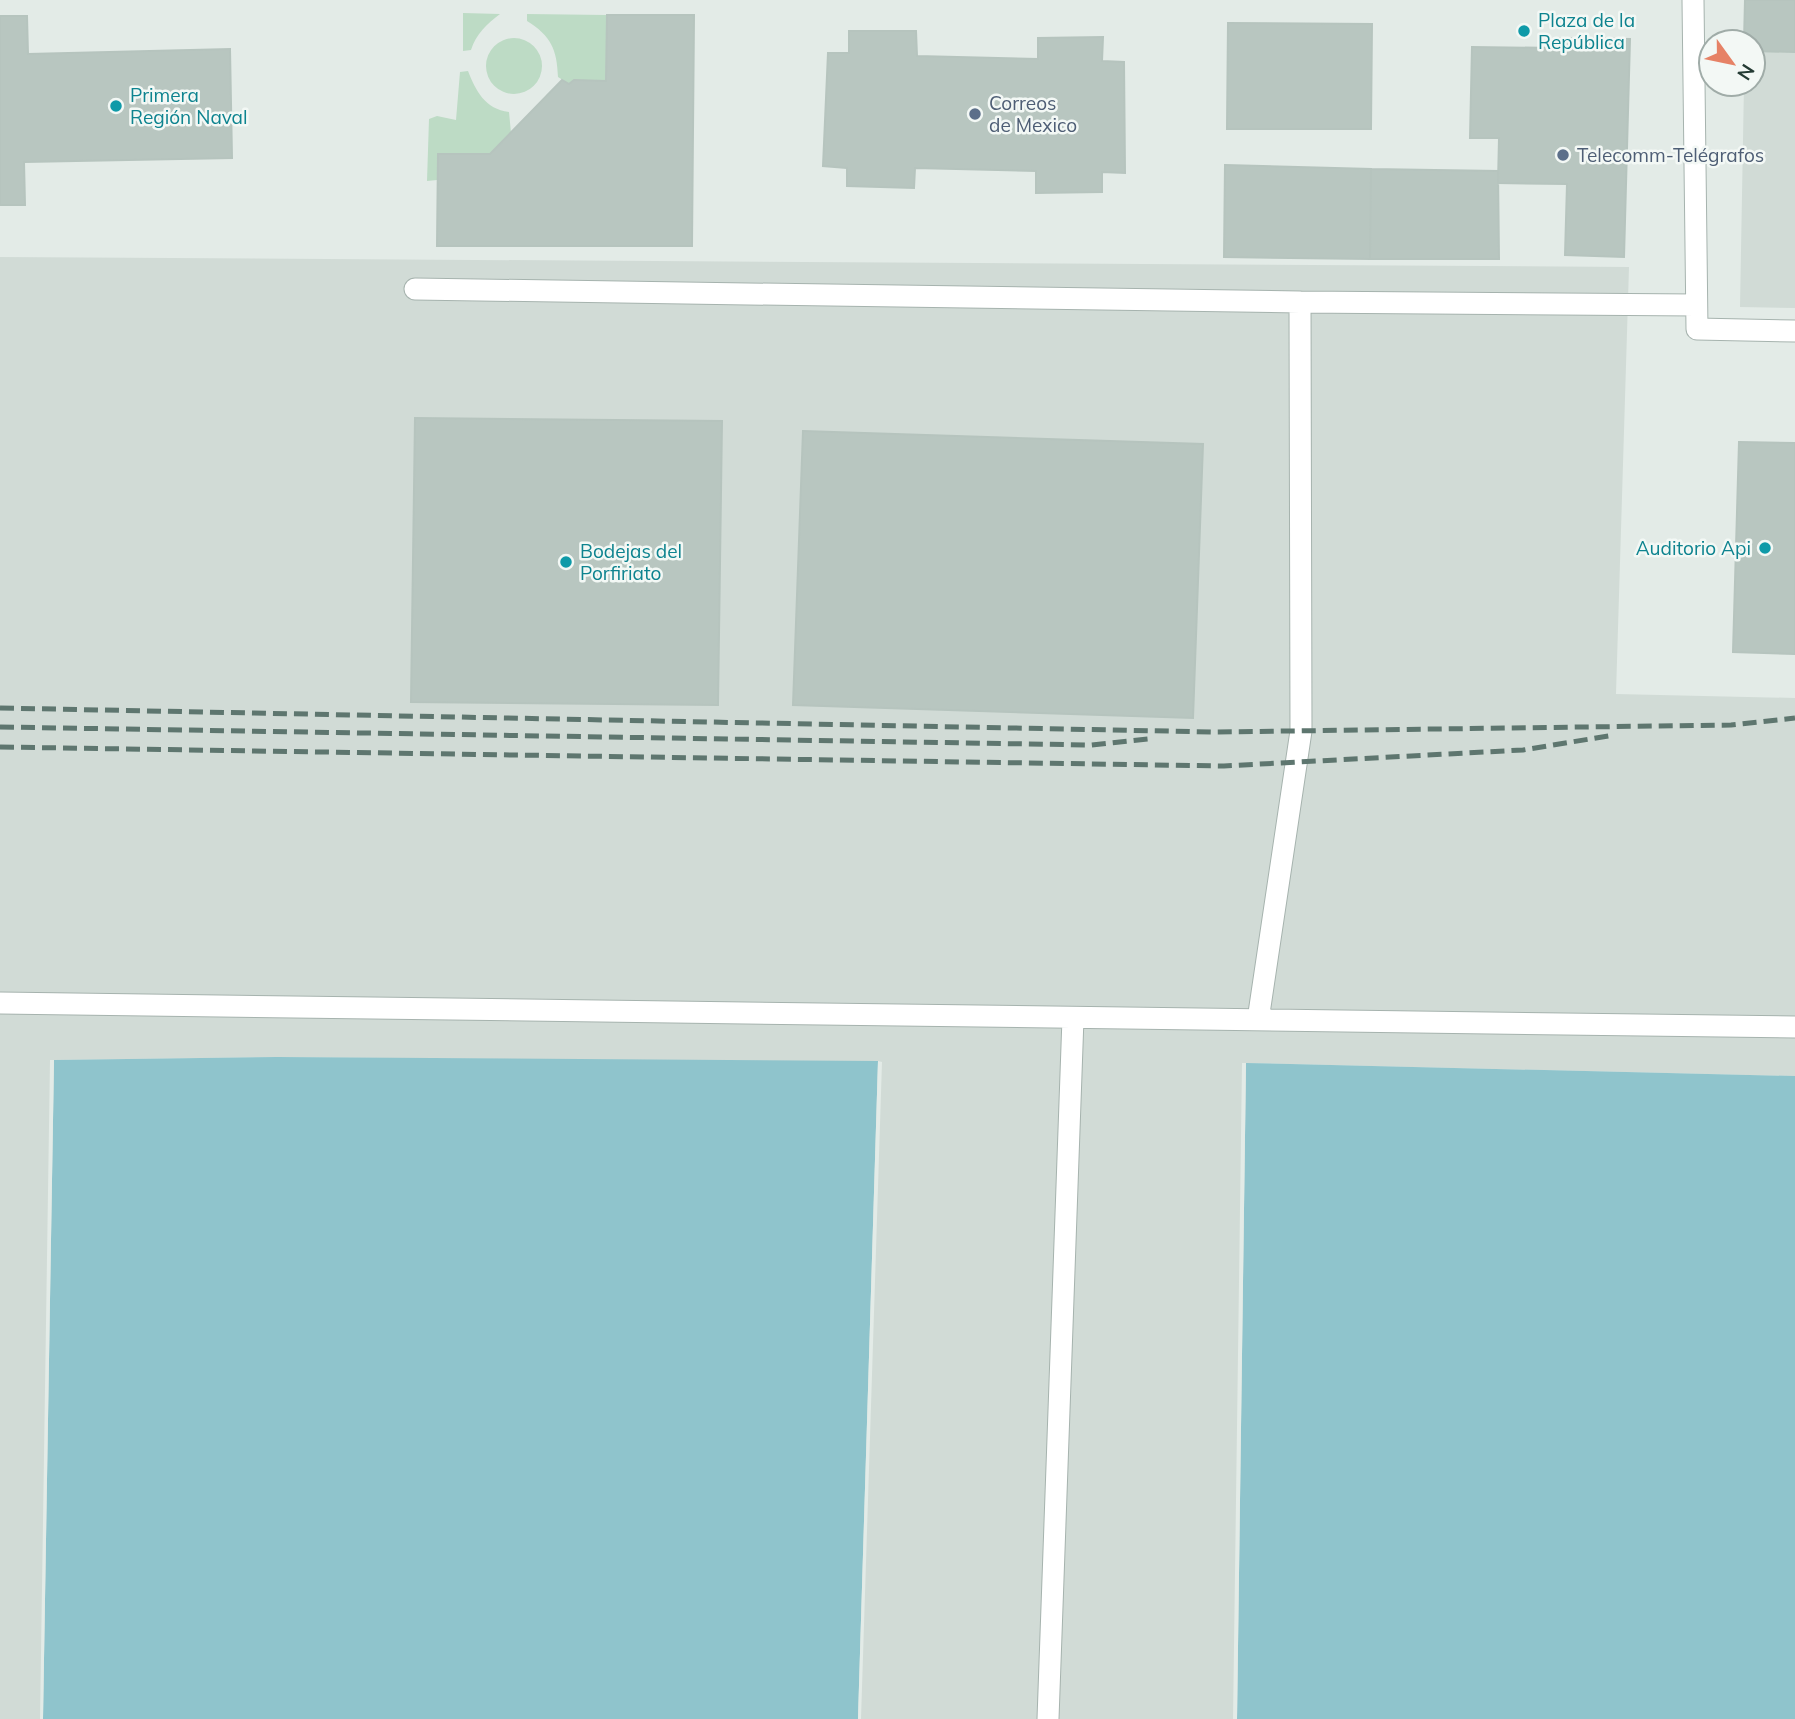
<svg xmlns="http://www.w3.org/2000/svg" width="1795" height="1719" viewBox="0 0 1795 1719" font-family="Mulish,sans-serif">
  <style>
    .built { fill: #d1dbd6 }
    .green { fill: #bddbc5 }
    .water { fill: #8fc4cc }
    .pier { fill: #e3ebe7 }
    .building { fill: #b8c6c0; stroke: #b6c4be; stroke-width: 2 }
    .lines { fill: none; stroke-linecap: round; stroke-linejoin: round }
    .minor-casing { stroke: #a6b3ae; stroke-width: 23 }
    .minor { stroke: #fff; stroke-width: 21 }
    .rail { stroke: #5e766f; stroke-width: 5; stroke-dasharray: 14 7; stroke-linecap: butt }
    .culture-dot { fill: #0f9aa8; stroke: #f3f8f5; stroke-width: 2.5 }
    .service-dot { fill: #5c6f8a; stroke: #f3f8f5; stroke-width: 2.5 }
    .labels { text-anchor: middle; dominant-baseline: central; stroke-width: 5; stroke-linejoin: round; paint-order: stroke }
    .culture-label { font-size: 19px; fill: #0d838f; stroke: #f3f8f5; text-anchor: start }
    .service-label { font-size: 19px; fill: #4e5e75; stroke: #f3f8f5; text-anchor: start }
  </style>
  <rect width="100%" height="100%" fill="#e3ebe7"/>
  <path class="built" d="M1745 0H1795V308L1740 307 1744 84H1753V42H1744Z
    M0 257 1629 267 1616 694 1795 698V1076L1246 1063 1237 1719H858L878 1062 277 1057 54 1060 43 1719H0Z"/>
  <path class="green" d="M463 13 500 14C487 24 476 34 471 50L463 51Z
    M527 14 607 15 606 81 569 84 558 77C557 49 551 36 527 21Z
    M486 66a28 28 0 1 1 56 0a28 28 0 1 1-56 0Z
    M468 71C476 91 485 109 509 112L511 133 490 154 438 155 437 180 427 181 429 119 437 116 456 120 460 72Z"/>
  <path class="water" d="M277 1057 878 1061 858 1719H43L54 1060Z
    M1246 1063 1795 1076V1719H1237Z"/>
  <path class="pier" d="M50 1060H54L43 1719H40Z
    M878 1061 882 1062 861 1719H858Z
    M1242 1063H1246L1237 1719H1233Z"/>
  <path class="building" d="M1745 0H1795V52L1753 51V42H1744Z
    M607 15H694L692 246H437L438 154H490L562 80 569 84 574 80 606 81Z
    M0 16H27L28 54 230 49 232 158 24 162 25 205H0Z
    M1228 23 1372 24 1371 129H1227Z
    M849 31H916L917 56 1038 59V38L1103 37 1102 61 1124 62 1125 173 1102 172V192L1036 193V171L915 168 914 188 847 186V168L823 166 828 53H849Z
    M1556 38 1630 39 1624 257 1565 255 1567 184 1498 183 1499 138H1470L1472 47 1556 48Z
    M1225 165 1371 169 1370 259 1224 257Z
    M1371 169 1498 171 1499 259H1370Z
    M415 418 722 421 718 705 411 702Z
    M803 431 1203 444 1193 718 793 705Z
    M1739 442 1795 443V654L1733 652Z"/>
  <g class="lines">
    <g class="minor-casing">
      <path id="minor" d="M1693 0 1697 329 1795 331
        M415 289 1300 302
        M0 1003 1795 1027
        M1258 1020 1301 731 1300 302 1696 305
        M1048 1719 1073 1018"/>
    </g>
    <use href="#minor" class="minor"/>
    <path class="rail" d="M0 708 1215 732 1731 725 1795 718
      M0 727 1091 745 1148 739
      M0 747 1224 766 1523 750 1614 735"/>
  </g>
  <g class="culture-dot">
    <circle cx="1524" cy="31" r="7"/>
    <circle cx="116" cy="106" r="7"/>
    <circle cx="1765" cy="548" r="7"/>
    <circle cx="566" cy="562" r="7"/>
  </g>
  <g class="service-dot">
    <circle cx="975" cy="114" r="7"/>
    <circle cx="1563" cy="155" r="7"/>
  </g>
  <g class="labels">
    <g class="culture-label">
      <text x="1538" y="20">Plaza de la<tspan x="1538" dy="22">República</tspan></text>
      <text x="130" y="95">Primera<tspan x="130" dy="22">Región Naval</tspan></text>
      <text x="1751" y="548" text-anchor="end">Auditorio Api</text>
      <text x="580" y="551">Bodejas del<tspan x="580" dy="22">Porfiriato</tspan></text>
    </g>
    <g class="service-label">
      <text x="989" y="103">Correos<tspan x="989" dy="22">de Mexico</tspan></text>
      <text x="1577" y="155">Telecomm-Telégrafos</text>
    </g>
  </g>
  <g transform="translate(1732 63) rotate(123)"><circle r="33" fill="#f3f8f5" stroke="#a0aca8" stroke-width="2"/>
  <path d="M0-5L12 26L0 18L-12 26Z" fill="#e68266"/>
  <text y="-10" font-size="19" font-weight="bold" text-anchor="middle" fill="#243b34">N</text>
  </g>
</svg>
